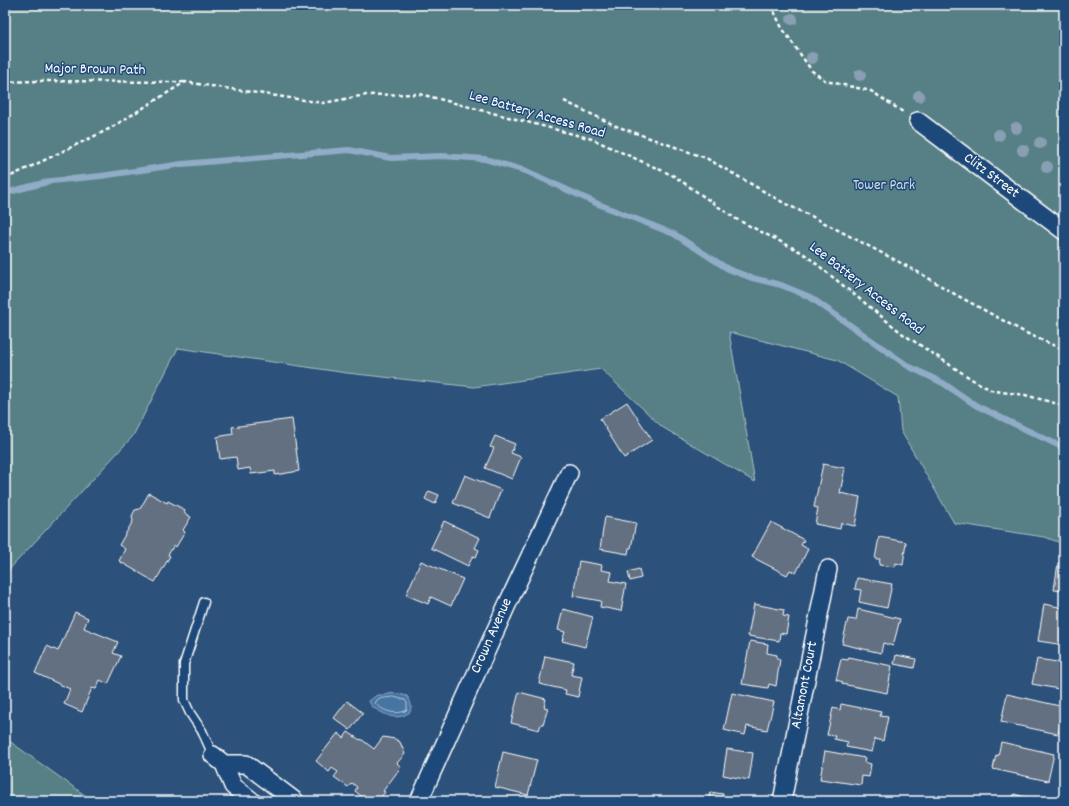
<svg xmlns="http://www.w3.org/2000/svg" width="1069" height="806" viewBox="0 0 1069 806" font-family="Dekko,sans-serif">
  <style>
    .green { fill: #578086; stroke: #abc0c2 }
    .water { fill: #4675a2; stroke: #90acc7 }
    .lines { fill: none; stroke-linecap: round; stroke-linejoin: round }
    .shore { stroke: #b5c8da; stroke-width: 1 }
    .stream { stroke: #90acc7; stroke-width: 6 }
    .building { fill: #626f81; stroke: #fff }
    .lane-casing { stroke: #fff; stroke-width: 11 }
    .street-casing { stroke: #fff; stroke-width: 20 }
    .path { stroke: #fff; stroke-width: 2.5; stroke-dasharray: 4 3; stroke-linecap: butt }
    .lane { stroke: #1f4a7a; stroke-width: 8 }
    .street { stroke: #1f4a7a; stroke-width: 17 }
    .tree { fill: #899fb3 }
    .labels { text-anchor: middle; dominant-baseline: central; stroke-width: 3; stroke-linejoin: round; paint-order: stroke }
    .street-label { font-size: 15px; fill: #fff; stroke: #1f4a7a }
    .park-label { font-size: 15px; fill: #d5dfe1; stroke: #1f4a7a }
  </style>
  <rect width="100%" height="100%" fill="#2c517b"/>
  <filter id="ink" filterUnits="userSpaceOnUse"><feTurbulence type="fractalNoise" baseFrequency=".025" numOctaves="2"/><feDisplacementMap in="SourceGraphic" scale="8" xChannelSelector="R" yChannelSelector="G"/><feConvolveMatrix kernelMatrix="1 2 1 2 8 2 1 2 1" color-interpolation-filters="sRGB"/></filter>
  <g filter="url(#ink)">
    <path class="green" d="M5 5H1064V544L1044 537 954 523 901 431 898 397 837 360 729 332 755 482 662 427 601 369 474 387 347 373 178 348 133 436 5 574Z
      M5 738 93 801H5Z"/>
    <path class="water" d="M394 693 407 696C411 702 412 706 410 712 400 719 391 718 381 712 375 709 371 707 369 701L377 695H384Z"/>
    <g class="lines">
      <path class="shore" d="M394 697 405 700 407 703V710C396 716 382 711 375 703L378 699Z"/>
      <path class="stream" d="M5 193 51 181 101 176 182 164 349 150 391 158 442 156 485 159 526 171 598 204 674 234 728 269 752 278 781 285 810 297 908 366 943 383 977 406 1064 448"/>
    </g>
    <path class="building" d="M627 402 652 440 624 458 600 419Z
      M292 419 299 471 275 475V471L251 474 250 468 238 470 236 457 220 459 217 437 233 434 232 427Z
      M495 436 515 444 511 453 521 457 512 479 485 468 494 448 490 447Z
      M823 464 845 468 840 493 860 497 855 526 841 523 840 529 815 524 818 508 814 507Z
      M465 475 501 490 490 518 453 503Z
      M429 491 439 495 435 504 425 499Z
      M149 493 167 503 168 501 185 510 184 513 191 517 183 530 185 532 176 547 174 545 168 555 170 556 155 582 119 561 125 549 119 545 133 521 132 516 135 510 140 509Z
      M605 517 636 523 631 548H629L628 554 600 549Z
      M444 521 480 538 475 548 479 550 476 557 473 556 468 566 431 548Z
      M771 522 804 540 801 545 808 549 796 573 790 570 787 575 752 557Z
      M879 537 906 542 903 565 896 563 895 567 879 565 880 559H875Z
      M421 561 463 579 451 606 431 597 428 604 406 595Z
      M579 561 602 565 601 570 612 572 610 581 626 584 621 611 600 607 601 601 573 596Z
      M1058 563 1064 564V591L1054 590Z
      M639 569 641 578 630 581 628 572Z
      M857 578 892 584 887 608 859 602 861 590 855 589Z
      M754 604 784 610 783 616 789 617 786 634 780 633 779 641 748 636Z
      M1044 604 1064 608V645L1038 641Z
      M563 609 593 617 585 647 562 641 565 632 558 630Z
      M858 609 900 619 893 646 883 643 881 653 842 644 848 619 856 620Z
      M75 612 88 618 84 628 118 642 113 653 121 656 108 684 100 680 96 689 92 688 82 712 64 704 70 689 35 673 47 646 58 651Z
      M750 641 768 644 767 653 777 655V659H780L776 686 769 684 768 688 742 684Z
      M896 655 916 659 914 668 894 664Z
      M545 656 574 662 571 675 582 677 578 697 565 694 566 690 539 684Z
      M849 657 892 666 887 693 842 684 843 682 836 680 841 659 848 660Z
      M1037 659 1064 663V690L1032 684Z
      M519 692 546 699 544 707 548 708 543 724H541L539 730 511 723Z
      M732 693 774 702 767 730 747 726 745 735 724 730Z
      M1007 694 1064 707 1058 734 1001 722Z
      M347 701 363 713 350 730 334 718Z
      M841 704 881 712 880 716 888 717 883 741 875 739 872 752 846 747 848 742 834 739 835 736 827 735 833 708 840 710Z
      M348 732 360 740 361 739 374 749 383 737 395 739 400 742 405 754 397 763 401 767 383 791 385 792 378 801H367L355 791 357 787 352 783 348 787 334 777 338 772 332 768 329 772 316 761 338 733 344 738Z
      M1001 742 1054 754 1048 781 993 769 996 755 998 756Z
      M727 749 753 753 749 780 723 775Z
      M825 751 865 758 864 762 871 764 869 777 862 776 861 785 820 779Z
      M503 752 537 760 528 795 495 787Z
      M710 792 723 794V796L743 799V801H708Z
      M1014 794 1040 801H1013Z
      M816 798 830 801H815Z"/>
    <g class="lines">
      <g class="lane-casing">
        <path id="lane" d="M204 602 184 664V700L190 713 202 731 213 755"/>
      </g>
      <g class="street-casing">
        <path id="street" d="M918 121 1064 231
          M213 755 224 764 233 786 252 801
          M224 764H246L295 801
          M419 801 506 607 569 473
          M782 801 828 569"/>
      </g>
      <path class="path" d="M771 5 782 28 812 71 826 81 871 91 903 112
        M5 82 38 81 184 82
        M564 101 616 126 706 158 784 203 817 219 901 263 925 276 951 292 1026 333 1064 350
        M5 179 109 129 185 82 323 103 366 95 420 94 592 139 674 176 736 219 803 253 903 334 973 380 991 390 1002 392 1025 395 1058 404 1064 407"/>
      <use href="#lane" class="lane"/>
      <use href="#street" class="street"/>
    </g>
    <g class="tree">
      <circle cx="792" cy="19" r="6"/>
      <circle cx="812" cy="58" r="6"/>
      <circle cx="860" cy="75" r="6"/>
      <circle cx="919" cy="96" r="6"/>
      <circle cx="1016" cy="128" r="6"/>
      <circle cx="999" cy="135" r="6"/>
      <circle cx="1040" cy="143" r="6"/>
      <circle cx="1023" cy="150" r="6"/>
      <circle cx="1047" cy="167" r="6"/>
    </g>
  </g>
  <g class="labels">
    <g class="street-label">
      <text transform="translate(95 70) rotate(1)">Major Brown Path</text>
      <text transform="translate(537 115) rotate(16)">Lee Battery Access Road</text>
      <text transform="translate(991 176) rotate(37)">Clitz Street</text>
      <text transform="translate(866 289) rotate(38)">Lee Battery Access Road</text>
      <text transform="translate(492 636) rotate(-66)">Crown Avenue</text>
      <text transform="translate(805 685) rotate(-79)">Altamont Court</text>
    </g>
    <g class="park-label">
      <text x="884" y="186">Tower Park</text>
    </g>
  </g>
  <rect width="1069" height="806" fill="none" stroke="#1f4a7a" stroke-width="20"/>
  <rect x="10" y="10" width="1049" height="786" fill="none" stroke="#fff" stroke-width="1.5" filter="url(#ink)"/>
</svg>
